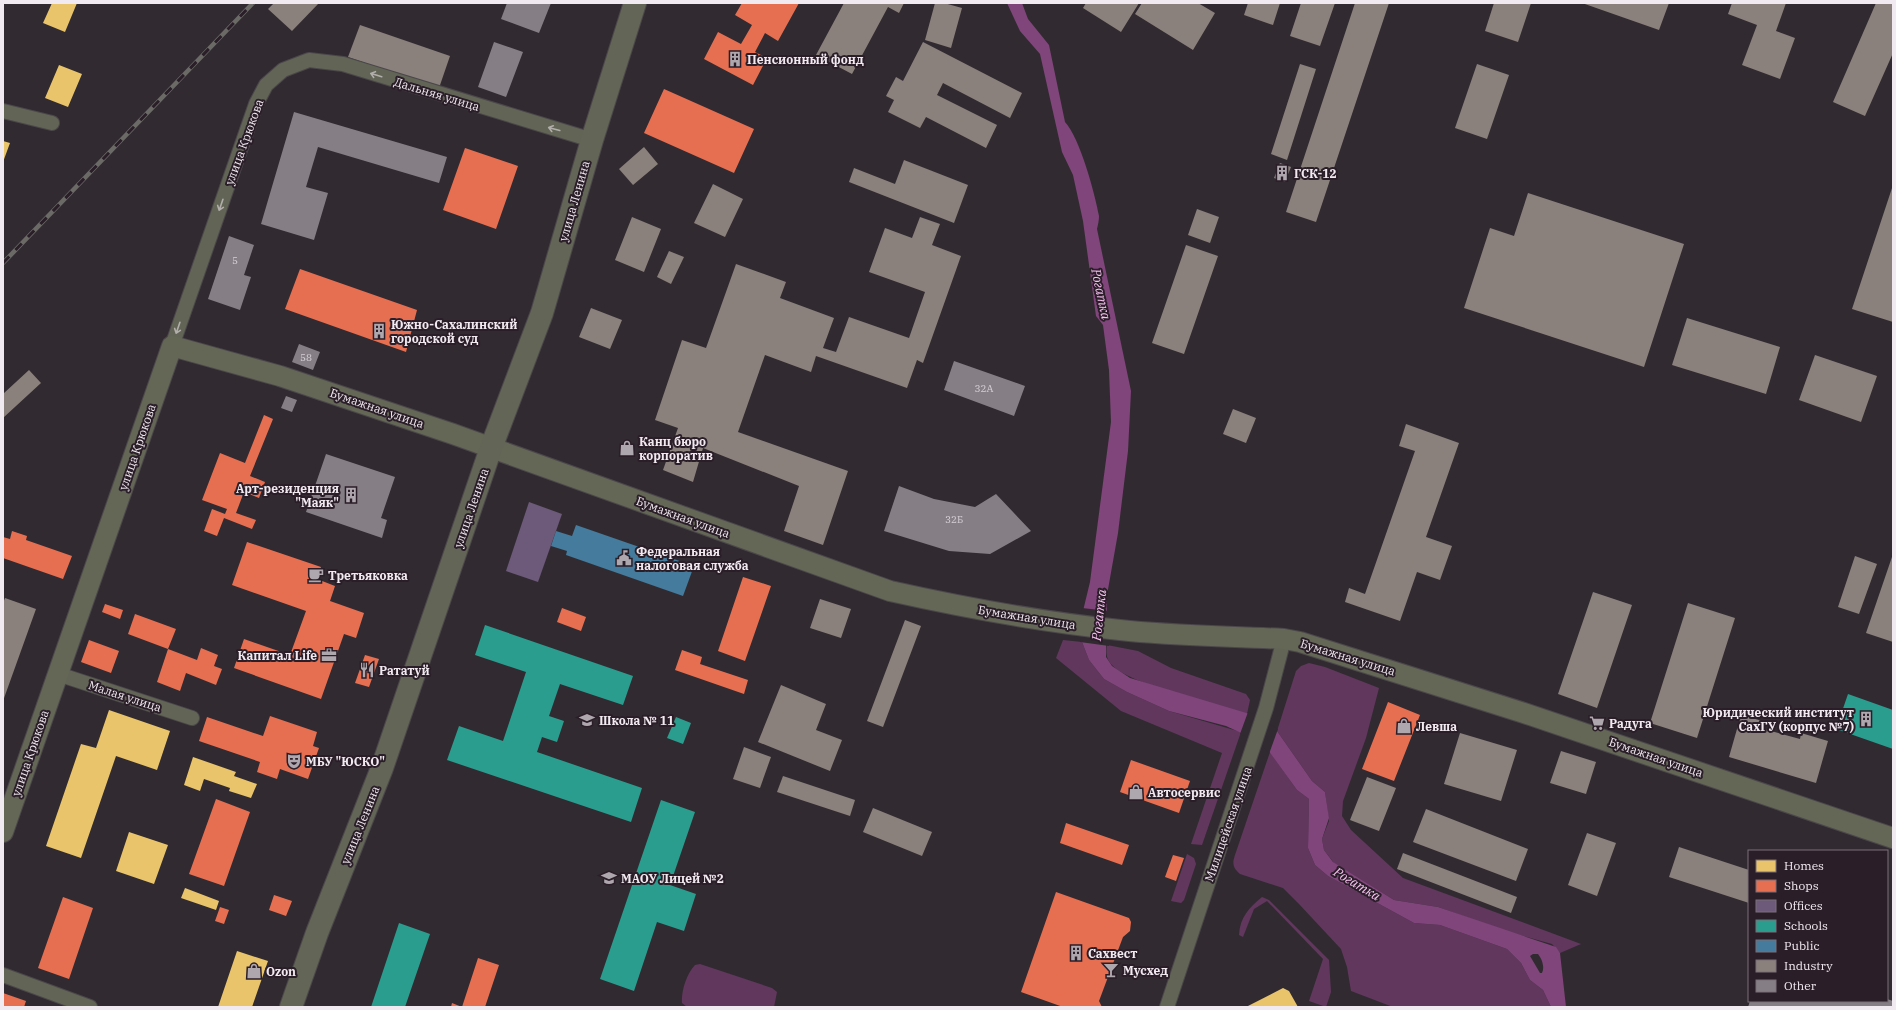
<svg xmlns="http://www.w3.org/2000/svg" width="1896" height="1010" viewBox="0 0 1896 1010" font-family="'IBM Plex Serif',serif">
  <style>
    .green { fill: #61375e }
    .water { fill: #80457b; fill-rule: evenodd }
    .pier { fill: #312b31 }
    .homes { fill: #e9c46a }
    .shops { fill: #e76f51 }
    .offices { fill: #6d597a }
    .schools { fill: #2a9d8f }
    .public { fill: #457b9d }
    .industry { fill: #8a817c }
    .building { fill: #857f85 }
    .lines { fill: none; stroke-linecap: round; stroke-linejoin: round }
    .street-casing { stroke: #4b474b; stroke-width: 16 }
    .secondary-casing { stroke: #4b474b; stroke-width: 22 }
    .primary-casing { stroke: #4b474b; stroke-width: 24 }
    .street { stroke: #626556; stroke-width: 14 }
    .secondary { stroke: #646756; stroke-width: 20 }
    .primary { stroke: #636556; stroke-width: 22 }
    .rail-casing { stroke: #6b6a66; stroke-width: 4.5 }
    .rail { stroke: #2a1e29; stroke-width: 3; stroke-dasharray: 9; stroke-linecap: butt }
    .oneway { stroke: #b1aeab }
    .labels { text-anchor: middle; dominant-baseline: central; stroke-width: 4; stroke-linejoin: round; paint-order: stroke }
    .number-label { font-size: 10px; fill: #d7cfd6 }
    .poi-label { font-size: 12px; font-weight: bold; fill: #f2eaf1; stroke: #2a1e29; text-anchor: start }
    .street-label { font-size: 12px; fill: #f2eaf1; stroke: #2a1e29 }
    .water-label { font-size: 13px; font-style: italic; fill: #fac3f3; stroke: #2a1e29 }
  </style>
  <rect width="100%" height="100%" fill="#312b31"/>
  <path class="green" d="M1063 640 1082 642 1089 660 1104 679 1127 692 1169 711 1241 732 1202 845 1191 844 1222 753 1121 711 1056 658Z
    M1107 645 1138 651 1171 668 1246 694 1250 700 1247 714C1219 705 1128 684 1112 665 1106 659 1106 653 1107 645Z
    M1309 663 1325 667 1379 688 1366 738 1343 801 1342 816 1351 830 1403 878 1581 944 1560 953 1552 944 1505 931 1438 907 1394 900 1334 863 1324 850 1322 839 1329 821 1325 792 1312 781 1277 731 1296 671 1301 666Z
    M1270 752 1297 790 1309 799 1308 848 1315 865 1328 876 1414 923 1440 925 1507 949 1521 963 1530 980 1543 990 1551 1007H1393L1351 991 1347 967 1341 949 1299 904 1283 888 1240 874C1233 868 1232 864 1235 855Z
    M1187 854 1194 858 1196 864 1184 900 1181 903 1171 901Z
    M1262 897 1269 900 1329 960 1331 992 1326 1007 1309 1001 1323 959 1267 901 1254 909 1243 937 1239 935C1240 917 1249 908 1262 897Z
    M700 964 772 988 777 992 774 1007H687L682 1003C681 991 687 973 695 965Z"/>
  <path class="water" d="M1007 3H1022L1028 19 1049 45 1065 122C1080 138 1095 194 1099 216 1099 220 1098 225 1097 229L1131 391 1128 451 1118 533 1107 595 1106 657 1112 666 1130 678 1253 715 1277 731 1312 781 1325 792 1329 818 1322 839 1324 850 1333 862 1394 900 1438 907 1556 947 1560 953 1566 1007H1551L1543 990 1530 980 1521 963 1507 949 1440 925 1414 923 1328 876 1315 865 1308 848 1309 799 1297 790 1263 743 1226 726 1169 711 1127 692 1104 679 1089 660 1082 642 1083 611 1090 582 1111 422 1109 370 1103 325 1096 316 1083 221 1073 175 1062 152 1040 54 1020 31ZM1533 954H1538C1542 959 1545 967 1542 973H1540L1530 956Z"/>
  <path class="pier" d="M1082 608 1109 611V646L1080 642Z
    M1248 712 1254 714 1278 729 1269 754 1261 744 1240 734Z"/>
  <path class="homes" d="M52 3H77L65 32 43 23Z
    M59 65 82 74 68 107 45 98Z
    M3 141 10 143 3 162Z
    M109 710 170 731 157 770 116 756 81 858 46 846 81 744 96 748Z
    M193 757 236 772 234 776 257 784 251 798 229 791 230 788 204 779 200 791 184 785Z
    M129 832 168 845 154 884 116 871Z
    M185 888 219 901 216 910 181 898Z
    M237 951 268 961 252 1007H218Z
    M1283 988 1289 991 1298 1007H1246Z"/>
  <path class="shops" d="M742 3H799L778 41 765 33 755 52 767 58 753 85 704 59 718 32 741 44 752 25 735 15Z
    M664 89 754 129 734 173 644 133Z
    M465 148 518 166 496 229 443 210Z
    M300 269 417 310 406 352 285 309Z
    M264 415 273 419 250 476 265 482 259 498 244 492 236 513 256 520 252 529 224 518 217 536 204 531 212 509 225 514 227 509 202 500 220 453 245 463Z
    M12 531 27 536 26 540 72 556 63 579 3 558V537L10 539Z
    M247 542 321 567 317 579 335 586 330 601 364 613 356 638 344 634 321 699 234 668 244 639 290 655 306 611 232 585Z
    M743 577 771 586 745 661 718 651Z
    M105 604 123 610 120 619 102 612Z
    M562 608 586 617 581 631 557 622Z
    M135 614 176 629 168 649 128 634Z
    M89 640 119 651 111 673 81 662Z
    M201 648 218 655 214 666 222 669 216 685 186 673 180 691 157 682 168 649 197 660Z
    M682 650 702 657 700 664 748 680 744 694 675 670Z
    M365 655 379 659 369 687 355 683Z
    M1388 702 1420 715 1394 781 1362 769Z
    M270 716 317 732 313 746 319 748 308 779 280 769 277 779 257 772 260 762 199 741 207 717 263 736Z
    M1131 760 1190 781 1179 813 1120 792Z
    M216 799 250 812 224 886 189 874Z
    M1066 823 1129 845 1122 865 1060 843Z
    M1173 855 1184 858 1176 881 1165 877Z
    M1056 892 1129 918 1131 922 1130 931 1123 937 1099 1001 1102 1007H1063L1021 992Z
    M274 895 292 901 286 916 269 910Z
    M63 897 93 908 69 979 38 968Z
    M220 907 229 910 224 924 215 921Z
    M478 958 499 965 485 1007H451L452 1003 462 1007Z
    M3 993 26 1001 24 1007H3Z"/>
  <path class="offices" d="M529 502 562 514 538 582 506 571Z"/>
  <path class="schools" d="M485 625 633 676 623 705 560 684 549 716 564 721 557 742 542 737 537 752 642 788 631 822 447 760 459 726 503 741 526 672 475 655Z
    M1848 694 1893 710V749L1836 729Z
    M676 717 691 723 683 744 667 738Z
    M661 800 695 812 670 885 696 894 684 931 657 922 634 991 600 979Z
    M399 923 430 934 405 1007H371Z"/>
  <path class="public" d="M576 525 694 566 683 596 566 555 567 551 551 546 556 531 572 536Z"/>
  <path class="industry" d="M274 3H319L292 31 268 9Z
    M844 3H904L899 13 888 7 852 74 816 55Z
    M935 3H944L962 8 951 48 925 40Z
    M1086 3H1139L1121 32 1083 8Z
    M1142 3H1198L1215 13 1193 50 1135 14Z
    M1248 3H1280L1273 25 1244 15Z
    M1301 3H1335L1320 46 1290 36Z
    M1355 3H1389L1316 222 1286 212Z
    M1494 3H1531L1518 42 1485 31Z
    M1582 3H1669L1659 30Z
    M1732 3H1786L1776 31 1795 38 1780 79 1742 65 1757 25 1728 14Z
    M1876 3H1893V53L1865 116 1833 102Z
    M360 25 450 56 439 88 348 57Z
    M923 42 1022 93 1010 118 943 83 937 95 997 125 986 148 926 117 920 128 888 112 894 100 886 96 896 77 903 81Z
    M1300 64 1316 69 1287 160 1271 154Z
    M1477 64 1509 75 1487 139 1455 128Z
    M644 147 658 164 633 185 619 169Z
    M904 160 968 185 954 223 849 182 854 168 895 184Z
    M1280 163 1291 167 1285 182 1274 178Z
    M713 184 743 199 725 237 694 223Z
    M1893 185V322L1852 309Z
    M1528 193 1684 244 1644 367 1464 308 1490 228 1514 236Z
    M1197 209 1219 217 1210 243 1188 235Z
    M632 217 661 229 644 272 615 260Z
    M920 217 940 224 932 245 961 256 923 363 917 360 907 388 816 356 811 372 765 355 738 432 848 471 823 545 784 531 799 486 703 448 693 482 663 470 678 428 655 420 682 340 706 348 736 264 786 282 780 298 834 318 823 348 836 352 849 317 909 338 925 292 869 272 885 228 912 238Z
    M1186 245 1218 256 1184 354 1152 343Z
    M669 251 684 257 671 284 657 277Z
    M591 308 622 320 610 349 579 337Z
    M1687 318 1780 347 1766 394 1672 365Z
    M1815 355 1877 376 1861 422 1799 400Z
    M29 370 41 383 3 418V394Z
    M1233 409 1256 418 1246 443 1223 434Z
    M1406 424 1459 443 1426 537 1452 546 1440 580 1417 572 1400 621 1345 602 1349 588 1365 594 1415 451 1399 446Z
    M1893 554V642L1866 633Z
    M1855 556 1877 564 1859 614 1838 607Z
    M1593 592 1632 605 1597 708 1558 694Z
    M5 598 36 609 3 701V603Z
    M820 599 851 609 841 638 810 628Z
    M1688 603 1735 618 1697 738 1650 723Z
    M905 620 921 626 883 727 867 721Z
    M781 685 826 704 816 730 842 740 830 771 758 742Z
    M1741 715 1766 722 1764 729 1800 739 1801 733 1828 741 1816 783 1729 757Z
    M1460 733 1517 750 1501 801 1444 784Z
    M744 747 771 757 760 788 733 779Z
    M1561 751 1596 762 1586 794 1550 783Z
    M783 776 855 800 850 816 777 792Z
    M1367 777 1396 788 1379 831 1350 820Z
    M873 808 932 832 922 856 863 832Z
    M1426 809 1528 849 1516 881 1413 842Z
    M1587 833 1616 843 1597 896 1568 885Z
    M1679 847 1749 870V903L1669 877Z
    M1403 853 1517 897 1511 913 1397 869Z"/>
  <path class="building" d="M507 3H551L539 33 501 19Z
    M494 42 523 52 506 97 478 87Z
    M294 112 447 157 439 183 318 147 306 187 328 193 314 240 261 224Z
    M229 236 254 245 244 275 251 277 240 310 208 299Z
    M299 344 320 352 313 370 292 362Z
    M954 361 1025 386 1014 416 944 390Z
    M286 396 297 400 292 412 281 408Z
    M326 454 395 477 381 518 387 520 382 538 306 512Z
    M899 486 934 499 975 507 996 494 1031 531 990 554 949 551 884 531Z
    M1887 999 1893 1001V1007H1748L1750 1001H1887Z"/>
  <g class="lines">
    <g class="street-casing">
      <path id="street" d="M3 111 52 123
        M172 346 256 104 266 85 283 70 309 60 343 64 592 140
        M58 674 192 718
        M3 975 90 1007
        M1167 1007 1266 708 1284 639"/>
    </g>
    <g class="secondary-casing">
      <path id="secondary" d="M3 832 172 346 280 376 453 434 890 591C966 608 1043 622 1120 630 1174 636 1230 636 1284 639L1300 642 1524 713 1893 838"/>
    </g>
    <g class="primary-casing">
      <path id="primary" d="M291 1007 317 933 382 768 491 448 542 313 592 140 635 3"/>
    </g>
    <use href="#street" class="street"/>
    <use href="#secondary" class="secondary"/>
    <use href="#primary" class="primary"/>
    <g class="rail-casing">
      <path id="rail" d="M3 263 253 3"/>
    </g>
    <use href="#rail" class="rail"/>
  </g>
  <defs><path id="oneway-shaft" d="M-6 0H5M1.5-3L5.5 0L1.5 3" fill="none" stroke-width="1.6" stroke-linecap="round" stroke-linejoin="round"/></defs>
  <g class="oneway">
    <use href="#oneway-shaft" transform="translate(376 75) rotate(-163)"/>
    <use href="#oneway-shaft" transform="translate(554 129) rotate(-165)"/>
    <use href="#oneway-shaft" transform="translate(221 205) rotate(109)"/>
    <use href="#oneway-shaft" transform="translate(178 328) rotate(109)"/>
  </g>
  <defs>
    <g id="building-bare" transform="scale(1.2)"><path d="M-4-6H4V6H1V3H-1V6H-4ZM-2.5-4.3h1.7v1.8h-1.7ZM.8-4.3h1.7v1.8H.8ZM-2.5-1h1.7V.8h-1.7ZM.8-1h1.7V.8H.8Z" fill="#aea7ae" stroke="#2a1e29" stroke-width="2.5" paint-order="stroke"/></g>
    <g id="shop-bare" transform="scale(1.2)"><path d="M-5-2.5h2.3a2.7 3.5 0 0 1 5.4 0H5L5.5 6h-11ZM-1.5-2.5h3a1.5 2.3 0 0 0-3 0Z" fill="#aea7ae" stroke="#2a1e29" stroke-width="2.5" paint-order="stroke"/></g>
    <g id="civic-bare" transform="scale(1.2)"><path d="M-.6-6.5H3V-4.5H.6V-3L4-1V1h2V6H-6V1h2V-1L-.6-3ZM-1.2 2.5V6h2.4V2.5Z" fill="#aea7ae" stroke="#2a1e29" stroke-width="2.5" paint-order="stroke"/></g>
    <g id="cafe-bare" transform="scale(1.2)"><path d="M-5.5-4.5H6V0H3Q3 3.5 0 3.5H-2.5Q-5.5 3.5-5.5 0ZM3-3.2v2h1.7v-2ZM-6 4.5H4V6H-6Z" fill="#aea7ae" stroke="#2a1e29" stroke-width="2.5" paint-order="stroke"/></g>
    <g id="office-bare" transform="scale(1.2)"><path d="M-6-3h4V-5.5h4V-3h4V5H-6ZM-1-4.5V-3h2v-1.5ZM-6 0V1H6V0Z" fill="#aea7ae" stroke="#2a1e29" stroke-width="2.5" paint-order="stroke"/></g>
    <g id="restaurant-bare" transform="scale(1.2)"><path d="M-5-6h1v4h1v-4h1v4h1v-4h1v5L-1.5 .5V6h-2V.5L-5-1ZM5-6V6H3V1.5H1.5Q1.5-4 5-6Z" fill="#aea7ae" stroke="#2a1e29" stroke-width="2.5" paint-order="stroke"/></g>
    <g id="school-bare" transform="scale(1.2)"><path d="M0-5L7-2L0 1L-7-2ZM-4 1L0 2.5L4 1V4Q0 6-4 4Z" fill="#aea7ae" stroke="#2a1e29" stroke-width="2.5" paint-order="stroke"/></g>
    <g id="supermarket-bare" transform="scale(1.2)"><path d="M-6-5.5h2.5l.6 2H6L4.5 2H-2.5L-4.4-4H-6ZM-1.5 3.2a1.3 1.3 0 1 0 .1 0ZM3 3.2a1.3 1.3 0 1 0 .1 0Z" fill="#aea7ae" stroke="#2a1e29" stroke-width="2.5" paint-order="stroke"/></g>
    <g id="theatre-bare" transform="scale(1.2)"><path d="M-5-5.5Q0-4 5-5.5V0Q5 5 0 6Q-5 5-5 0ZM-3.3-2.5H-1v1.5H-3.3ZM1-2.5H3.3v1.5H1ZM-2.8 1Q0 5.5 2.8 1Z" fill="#aea7ae" stroke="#2a1e29" stroke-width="2.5" paint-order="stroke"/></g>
    <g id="bar-bare" transform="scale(1.2)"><path d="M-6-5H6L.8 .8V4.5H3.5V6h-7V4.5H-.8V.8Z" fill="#aea7ae" stroke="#2a1e29" stroke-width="2.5" paint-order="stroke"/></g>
  </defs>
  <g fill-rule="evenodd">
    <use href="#building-bare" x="735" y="59"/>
    <use href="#building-bare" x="1282" y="173"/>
    <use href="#building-bare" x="379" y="331"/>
    <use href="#shop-bare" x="627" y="448"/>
    <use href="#building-bare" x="351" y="495"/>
    <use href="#civic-bare" x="624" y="558"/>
    <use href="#cafe-bare" x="316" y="575"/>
    <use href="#office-bare" x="329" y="655"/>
    <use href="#restaurant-bare" x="367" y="670"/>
    <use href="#building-bare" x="1866" y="719"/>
    <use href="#school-bare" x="587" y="720"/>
    <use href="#supermarket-bare" x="1597" y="723"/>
    <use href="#shop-bare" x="1404" y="726"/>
    <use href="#theatre-bare" x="294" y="761"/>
    <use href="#shop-bare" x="1136" y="792"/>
    <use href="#school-bare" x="609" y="878"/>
    <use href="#building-bare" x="1076" y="953"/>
    <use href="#bar-bare" x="1111" y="970"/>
    <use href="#shop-bare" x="254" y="971"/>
  </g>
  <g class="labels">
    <g class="number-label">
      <text x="235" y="260">5</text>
      <text x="306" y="357">58</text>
      <text x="984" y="388">32А</text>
      <text x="954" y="519">32Б</text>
    </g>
    <g class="poi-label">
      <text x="747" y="59">Пенсионный фонд</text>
      <text x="1294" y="173">ГСК-12</text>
      <text x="391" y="324">Южно-Сахалинский<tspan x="391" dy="14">городской суд</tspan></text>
      <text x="639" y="441">Канц бюро<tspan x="639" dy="14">корпоратив</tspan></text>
      <text x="339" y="488" text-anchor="end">Арт-резиденция<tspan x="339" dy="14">"Маяк"</tspan></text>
      <text x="636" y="551">Федеральная<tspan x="636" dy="14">налоговая служба</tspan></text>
      <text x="328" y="575">Третьяковка</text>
      <text x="317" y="655" text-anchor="end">Капитал Life</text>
      <text x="379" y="670">Рататуй</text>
      <text x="1854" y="712" text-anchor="end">Юридический институт<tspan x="1854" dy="14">СахГУ (корпус №7)</tspan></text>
      <text x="599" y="720">Школа № 11</text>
      <text x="1609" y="723">Радуга</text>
      <text x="1416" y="726">Левша</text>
      <text x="306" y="761">МБУ "ЮСКО"</text>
      <text x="1148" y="792">Автосервис</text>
      <text x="621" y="878">МАОУ Лицей №2</text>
      <text x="1088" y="953">Сахвест</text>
      <text x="1123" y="970">Мусхед</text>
      <text x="266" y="971">Ozon</text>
    </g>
    <g class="street-label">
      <text transform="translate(437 94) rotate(17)">Дальняя улица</text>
      <text transform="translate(244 142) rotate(-70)">улица Крюкова</text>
      <text transform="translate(574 201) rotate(-74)">улица Ленина</text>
      <text transform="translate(377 408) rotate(19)">Бумажная улица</text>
      <text transform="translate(137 447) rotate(-71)">улица Крюкова</text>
      <text transform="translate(471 508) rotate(-71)">улица Ленина</text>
      <text transform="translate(683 517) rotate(20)">Бумажная улица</text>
      <text transform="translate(1027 617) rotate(9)">Бумажная улица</text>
      <text transform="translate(1348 657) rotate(17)">Бумажная улица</text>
      <text transform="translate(125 696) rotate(18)">Малая улица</text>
      <text transform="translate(30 753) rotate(-71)">улица Крюкова</text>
      <text transform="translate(1656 757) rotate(19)">Бумажная улица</text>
      <text transform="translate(1228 824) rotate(-71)">Милицейская улица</text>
      <text transform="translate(360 825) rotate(-68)">улица Ленина</text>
    </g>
    <g class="water-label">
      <text transform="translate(1101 294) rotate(78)">Рогатка</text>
      <text transform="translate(1099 615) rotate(-84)">Рогатка</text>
      <text transform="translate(1357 884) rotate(31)">Рогатка</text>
    </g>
  </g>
  <rect width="1896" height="1010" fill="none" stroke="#f2eaf1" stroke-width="8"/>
  <rect x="1748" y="850" width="140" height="152" fill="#2a1e29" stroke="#7a7079"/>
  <rect x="1756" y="860" width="20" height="12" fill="#e9c46a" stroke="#7a7079"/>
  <text x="1784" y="870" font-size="12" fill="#f2eaf1">Homes</text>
  <rect x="1756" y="880" width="20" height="12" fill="#e76f51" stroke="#7a7079"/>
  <text x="1784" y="890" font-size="12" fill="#f2eaf1">Shops</text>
  <rect x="1756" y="900" width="20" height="12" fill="#6d597a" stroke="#7a7079"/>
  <text x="1784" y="910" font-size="12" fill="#f2eaf1">Offices</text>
  <rect x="1756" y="920" width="20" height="12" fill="#2a9d8f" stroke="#7a7079"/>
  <text x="1784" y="930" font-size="12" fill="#f2eaf1">Schools</text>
  <rect x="1756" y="940" width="20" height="12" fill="#457b9d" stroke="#7a7079"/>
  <text x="1784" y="950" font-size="12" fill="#f2eaf1">Public</text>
  <rect x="1756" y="960" width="20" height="12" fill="#8a817c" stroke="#7a7079"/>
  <text x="1784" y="970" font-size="12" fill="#f2eaf1">Industry</text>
  <rect x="1756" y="980" width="20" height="12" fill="#857f85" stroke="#7a7079"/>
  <text x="1784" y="990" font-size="12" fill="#f2eaf1">Other</text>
</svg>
